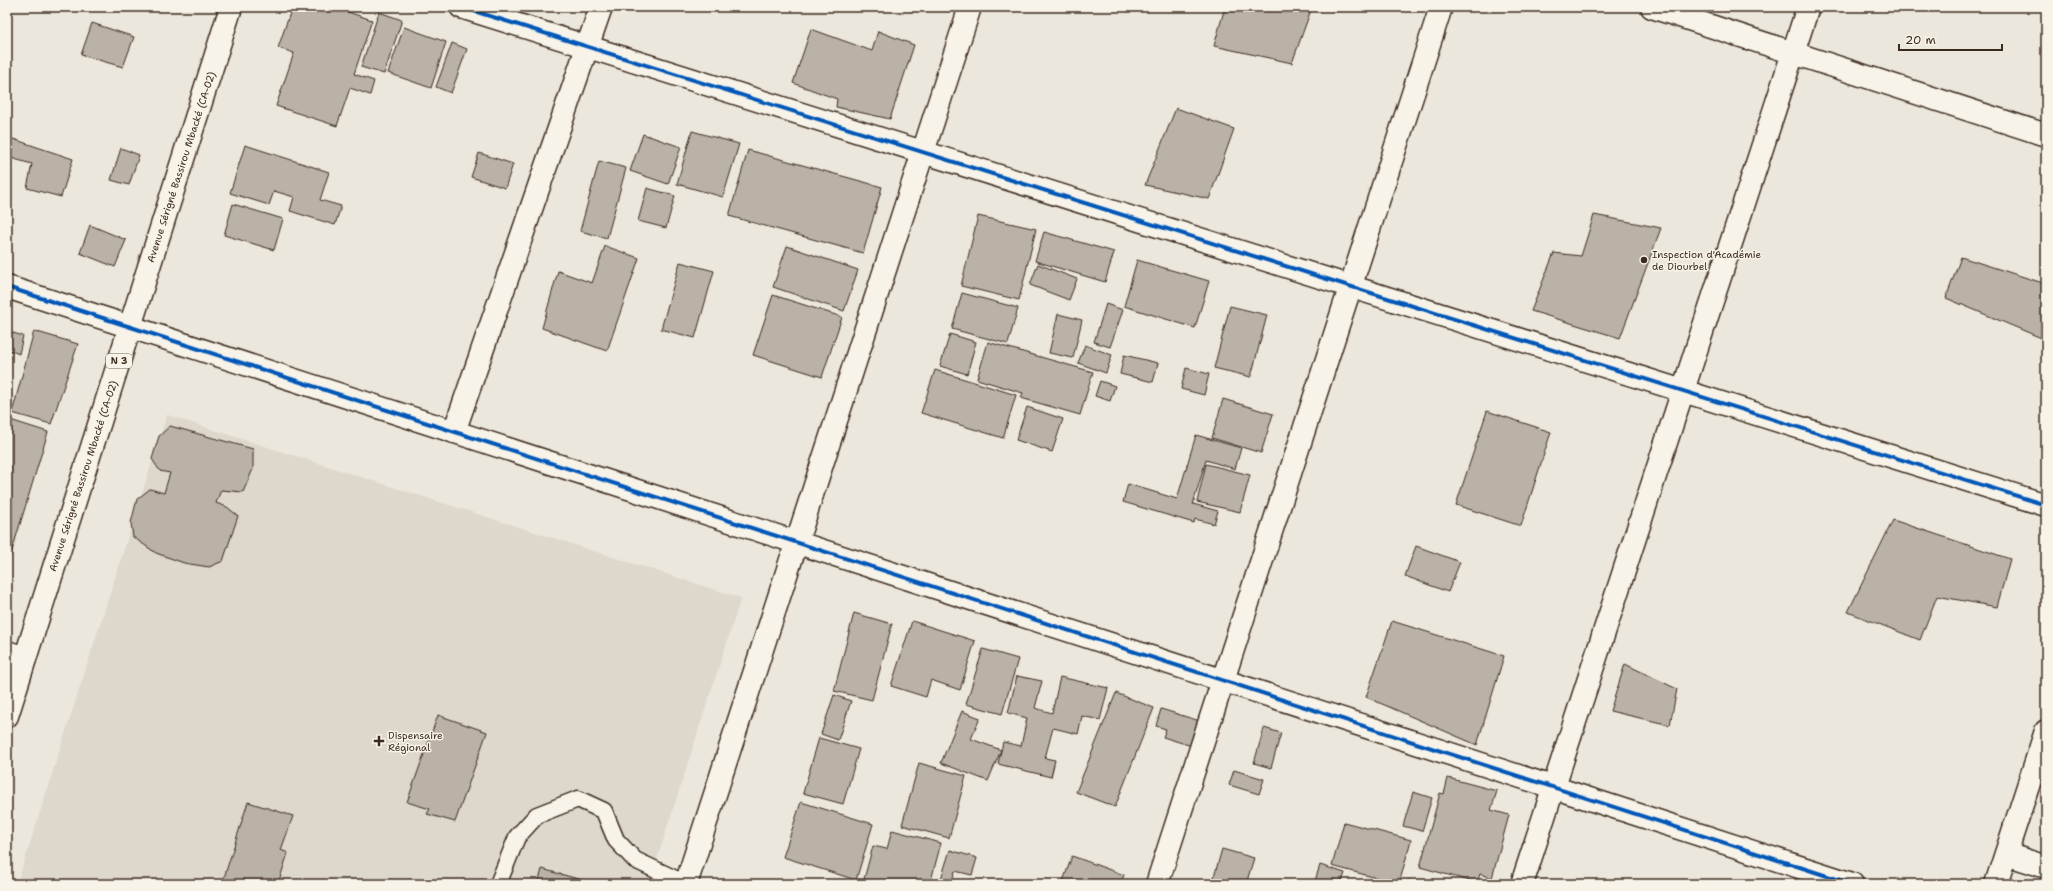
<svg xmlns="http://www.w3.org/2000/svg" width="2053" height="891" viewBox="0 0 2053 891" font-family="'Shantell Sans',sans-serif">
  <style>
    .built { fill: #ddd7cc }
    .building { fill: #bab2a7; stroke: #3b2a1e }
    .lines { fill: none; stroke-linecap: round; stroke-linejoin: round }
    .service-casing { stroke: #3b2a1e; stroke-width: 19 }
    .minor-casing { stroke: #3b2a1e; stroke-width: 25 }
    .tertiary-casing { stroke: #3b2a1e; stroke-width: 25 }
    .primary-casing { stroke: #3b2a1e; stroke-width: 25 }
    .service { stroke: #f7f3e8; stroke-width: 16 }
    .minor { stroke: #f7f3e8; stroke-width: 22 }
    .tertiary { stroke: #f7f3e8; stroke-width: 22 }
    .primary { stroke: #f7f3e8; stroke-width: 22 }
    .cycleway-casing { stroke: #f7f3e8; stroke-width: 6 }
    .cycleway { stroke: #0057b8; stroke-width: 4 }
    .poi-dot { fill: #3b2a1e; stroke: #f7f3e8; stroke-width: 1.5 }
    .labels { text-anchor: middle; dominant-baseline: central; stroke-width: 3; stroke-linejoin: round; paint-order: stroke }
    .shield { fill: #f7f3e8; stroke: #73665b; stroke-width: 1 }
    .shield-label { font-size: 9px; font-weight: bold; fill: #3b2a1e }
    .street-label { font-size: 10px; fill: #3b2a1e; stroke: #f7f3e8 }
    .poi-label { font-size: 10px; fill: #3b2a1e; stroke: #f7f3e8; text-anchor: start }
  </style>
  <rect width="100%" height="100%" fill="#ece7dc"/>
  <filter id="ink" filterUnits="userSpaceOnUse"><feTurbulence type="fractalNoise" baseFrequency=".025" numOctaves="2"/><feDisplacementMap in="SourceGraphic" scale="8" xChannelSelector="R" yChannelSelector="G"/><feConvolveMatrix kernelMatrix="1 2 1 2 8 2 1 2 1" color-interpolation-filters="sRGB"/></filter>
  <g filter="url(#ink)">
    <path class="built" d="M167 415 741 598 649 884H17Z"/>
    <path class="building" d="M292 7H333L372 20 354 74 374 81 370 95 350 88 337 126 276 106 294 53 278 48Z
      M1225 7H1312L1292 63 1214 46Z
      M379 12 402 20 384 74 361 67Z
      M92 23 134 37 123 67 81 55Z
      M404 27 446 42 431 88 388 73Z
      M811 29 872 51 878 31 914 45 890 119 836 107 837 99 793 83Z
      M452 43 467 49 451 93 436 87Z
      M1176 108 1234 129 1209 199 1145 185Z
      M692 131 739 144 723 197 677 184Z
      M643 134 681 147 668 184 630 171Z
      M7 137 73 159 61 197 27 188 32 164 7 157Z
      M245 145 329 172 320 200 341 206 335 225 290 211 294 197 274 191 269 205 230 193Z
      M121 148 139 155 129 185 111 180Z
      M748 150 882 187 863 253 729 216Z
      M479 153 513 164 505 188 471 177Z
      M599 161 626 168 607 238 580 231Z
      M647 188 675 196 666 228 638 221Z
      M233 204 283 219 274 250 224 235Z
      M1594 215 1661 228 1620 338 1531 311 1554 253 1581 256Z
      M978 216 1036 229 1019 300 961 286Z
      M90 225 126 240 115 267 80 253Z
      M1044 232 1114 252 1105 282 1035 261Z
      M605 246 639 258 607 351 542 328 558 271 592 283Z
      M787 246 858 270 844 311 773 287Z
      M1961 257 2046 284V340L1946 298Z
      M1137 260 1209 281 1195 328 1124 306Z
      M680 262 714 271 695 338 661 329Z
      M1038 264 1077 279 1069 300 1030 285Z
      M962 293 1018 308 1008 344 952 329Z
      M773 295 842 317 822 377 753 355Z
      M1106 304 1123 310 1110 347 1094 342Z
      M1230 306 1267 315 1251 377 1214 368Z
      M1058 314 1082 320 1073 358 1049 353Z
      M7 331 23 336 19 354 7 349Z
      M34 331 78 344 51 424 12 413Z
      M950 334 976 342 967 374 940 366Z
      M988 342 1093 372 1080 415 1021 398 1023 393 977 379Z
      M1085 345 1112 355 1106 373 1078 363Z
      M1124 355 1158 363 1153 382 1120 374Z
      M1186 368 1209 374 1204 395 1181 389Z
      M935 370 1016 395 1003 438 921 413Z
      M1100 381 1115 386 1110 401 1095 396Z
      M1223 399 1273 414 1261 453 1212 438Z
      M1027 407 1063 419 1052 452 1016 440Z
      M1487 411 1551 432 1521 526 1456 505Z
      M7 419 48 432 7 567Z
      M170 426 253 449V469L243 492 221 490 216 503 227 507 238 516 223 561 209 567 184 563 156 553 133 537 131 523 137 499 150 489 164 493 170 473 160 471 152 459 159 436Z
      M1196 435 1241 448 1235 469 1206 460 1193 504 1218 511 1214 524 1195 519 1194 523 1123 502 1128 484 1177 499Z
      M1206 464 1250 475 1240 512 1197 502Z
      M1893 520 2010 559 1997 607 1937 596 1920 640 1848 612Z
      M1416 546 1460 562 1448 592 1405 576Z
      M854 613 892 624 872 700 834 691Z
      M912 621 975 641 960 690 931 680 926 697 891 686Z
      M1392 621 1504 656 1477 745 1366 697Z
      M983 649 1018 659 1002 714 966 704Z
      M1625 664 1677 689 1670 725 1610 711Z
      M1017 676 1042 681 1035 708 1052 713 1060 677 1108 688 1100 720 1082 716 1078 734 1053 728 1045 758 1055 760 1051 777 998 764 1003 742 1021 746 1027 718 1008 713Z
      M1116 693 1154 708 1115 807 1076 792Z
      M834 695 851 701 838 740 821 734Z
      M1161 709 1203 722 1195 747 1163 737 1166 729 1156 726Z
      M962 711 980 718 971 739 1001 750 988 781 941 763Z
      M438 715 487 732 455 822 427 814 430 809 407 802Z
      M1264 728 1281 733 1271 768 1254 763Z
      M819 738 859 749 843 804 803 793Z
      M919 763 966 776 949 838 902 825Z
      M1234 770 1264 779 1259 794 1229 785Z
      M1448 778 1497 791 1491 810 1509 815 1492 878 1480 874 1477 883 1420 867 1440 793 1444 794Z
      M1413 792 1432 798 1422 831 1403 826Z
      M248 802 293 816 281 850 288 853 278 884H222Z
      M801 802 873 824 856 880 783 857Z
      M1344 822 1411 840 1399 884 1332 866Z
      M892 830 941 843 930 884 863 883 873 846 887 849Z
      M1222 849 1254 858 1246 884H1212Z
      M950 850 977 858 972 875 955 871 951 884H948L940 882Z
      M1072 856 1124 875 1120 884H1062Z
      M1320 865 1345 873 1341 884H1314Z
      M542 869 589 882 588 884H538Z
      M1408 880 1422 884H1406Z"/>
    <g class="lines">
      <g class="service-casing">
        <path id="service" d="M498 884 517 837 537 815 578 799 604 811 616 840 635 860 686 884"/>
      </g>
      <g class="minor-casing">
        <path id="minor" d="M1652 7 2046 135
          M7 287 1852 884
          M454 432 601 7
          M7 652 25 658
          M2006 854 2046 867
          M1157 884 1441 7
          M1522 884 1808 7
          M1996 884 2046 731"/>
      </g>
      <g class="tertiary-casing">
        <path id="tertiary" d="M461 7 2046 505
          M686 884 970 7"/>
      </g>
      <g class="primary-casing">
        <path id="primary" d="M7 716 231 7"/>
      </g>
      <use href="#service" class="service"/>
      <use href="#minor" class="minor"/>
      <use href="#tertiary" class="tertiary"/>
      <use href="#primary" class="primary"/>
      <g class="cycleway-casing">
        <path id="cycleway" d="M461 7 2046 505
          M7 287 1852 884"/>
      </g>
      <use href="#cycleway" class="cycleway"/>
    </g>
  </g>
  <g class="poi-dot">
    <circle cx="1644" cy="260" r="4"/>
    <path d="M377 735h4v4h4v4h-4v4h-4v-4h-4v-4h4z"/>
  </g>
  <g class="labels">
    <rect class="shield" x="106" y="354" width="26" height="14" rx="3"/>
    <g class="shield-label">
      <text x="119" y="361">N 3</text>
    </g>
    <g class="street-label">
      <text transform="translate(181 167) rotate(-72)">Avenue Sérigné Bassirou Mbacké (CA-02)</text>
      <text transform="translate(83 476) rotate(-72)">Avenue Sérigné Bassirou Mbacké (CA-02)</text>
    </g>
    <g class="poi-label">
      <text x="1652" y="254">Inspection d'Académie<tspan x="1652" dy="12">de Diourbel</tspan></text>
      <text x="388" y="735">Dispensaire<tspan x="388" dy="12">Régional</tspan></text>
    </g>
  </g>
  <rect width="2053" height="891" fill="none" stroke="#f7f3e8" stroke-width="24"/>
  <rect x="12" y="12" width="2029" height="867" fill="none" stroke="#3b2a1e" stroke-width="1.5" filter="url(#ink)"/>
  <path d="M1899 44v6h103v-6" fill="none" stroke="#3b2a1e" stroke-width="2"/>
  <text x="1905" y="44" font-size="12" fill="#3b2a1e" stroke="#f7f3e8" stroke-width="3" paint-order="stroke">20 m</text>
</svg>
